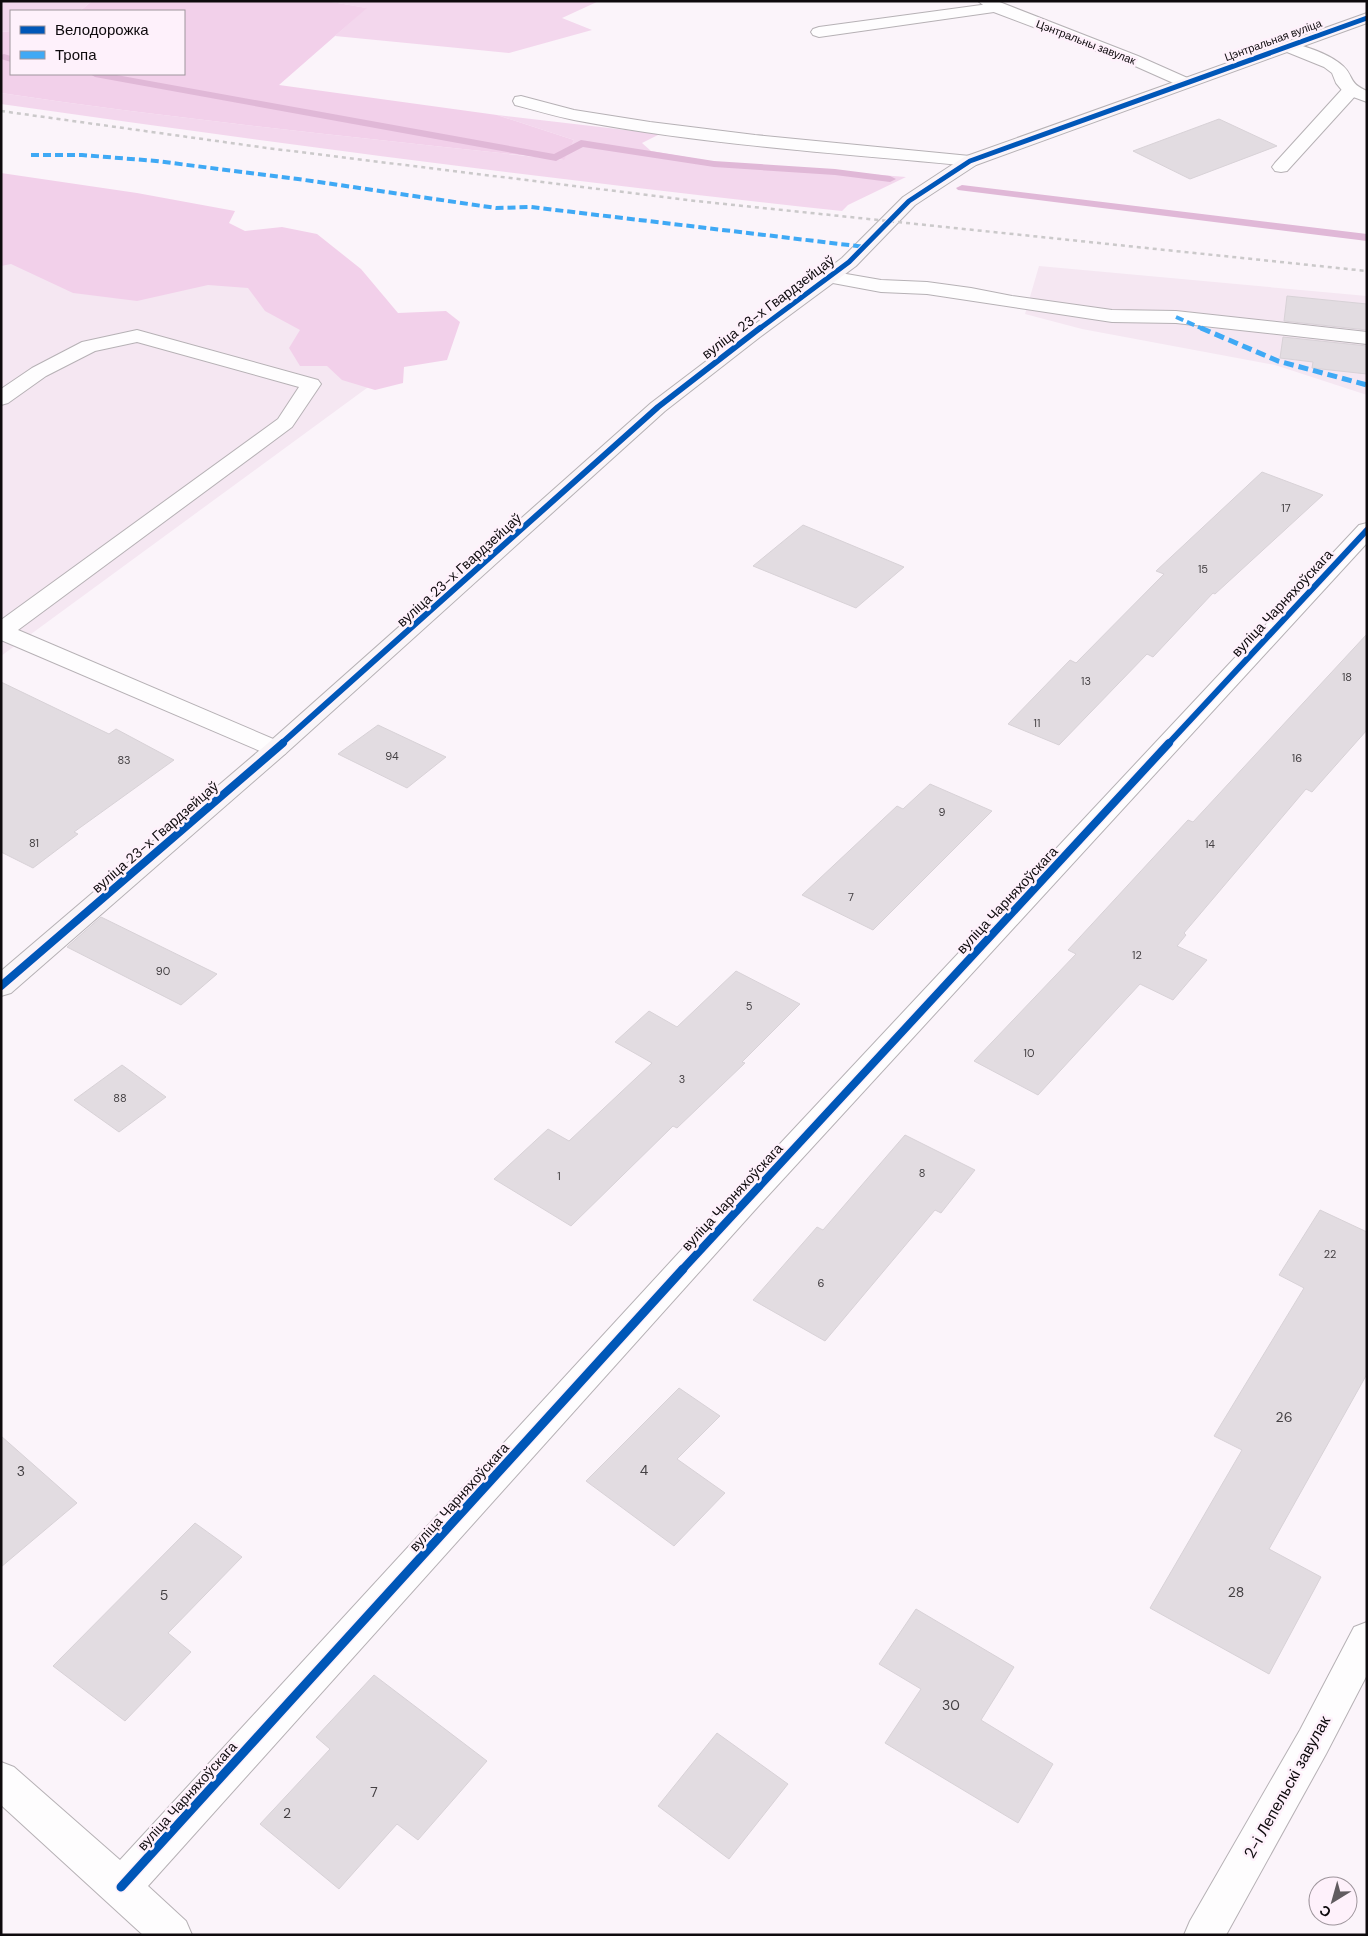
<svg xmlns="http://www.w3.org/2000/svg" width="1368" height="1936" viewBox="0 0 1368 1936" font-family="'DM Sans',sans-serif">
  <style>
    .built { fill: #f5e7f2 }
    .green { fill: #f3d7ed }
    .forest { fill: #f2d0ea }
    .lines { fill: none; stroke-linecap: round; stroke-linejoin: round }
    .stream { fill: #e0b8d7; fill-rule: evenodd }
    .building { fill: #e2dce1; stroke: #d8d2d7 }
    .lane-casing { stroke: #b6b1b5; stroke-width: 2 }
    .street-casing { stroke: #b6b1b5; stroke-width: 2 }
    .secondary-casing { stroke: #b6b1b5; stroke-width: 2 }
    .lane { fill: #fefdfe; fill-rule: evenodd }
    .street { fill: #fefdfe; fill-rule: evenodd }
    .secondary { fill: #f9f5f8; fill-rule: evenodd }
    .rail { stroke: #cbc9ca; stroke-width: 2.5; stroke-dasharray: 4 4; stroke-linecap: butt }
    .quiet-far1 { stroke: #3fa9f5; stroke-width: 4; stroke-dasharray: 8 4; stroke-linecap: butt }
    .quiet { stroke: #3fa9f5; stroke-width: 5; stroke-dasharray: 10 5; stroke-linecap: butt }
    .cycleway-far3-casing { stroke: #fef1fb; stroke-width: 7 }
    .cycleway-far2-casing { stroke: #fef1fb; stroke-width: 9 }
    .cycleway-far1-casing { stroke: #fef1fb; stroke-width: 11 }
    .cycleway-casing { stroke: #fef1fb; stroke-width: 12 }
    .cycleway-far3 { stroke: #0057b8; stroke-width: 5 }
    .cycleway-far2 { stroke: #0057b8; stroke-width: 6 }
    .cycleway-far1 { stroke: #0057b8; stroke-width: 8 }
    .cycleway { stroke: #0057b8; stroke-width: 9 }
    .labels { text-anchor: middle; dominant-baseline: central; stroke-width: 5; stroke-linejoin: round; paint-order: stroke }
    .far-street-label { font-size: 11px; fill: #0e0a0d; stroke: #fef1fb }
    .number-label { font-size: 11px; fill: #444043 }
    .street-label { font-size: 14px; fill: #0e0a0d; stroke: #fef1fb }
    .near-number-label { font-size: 14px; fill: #444043 }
    .near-street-label { font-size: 16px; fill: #0e0a0d; stroke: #fef1fb }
  </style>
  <rect width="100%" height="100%" fill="#fbf4fa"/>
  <path class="built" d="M1 239 335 299 371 385 1 656Z
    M1039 266 1367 296V395L1275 365 1082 329 1025 314Z"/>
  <path class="green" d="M1 1H92L80 11H11V31L1 32Z
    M326 1H599L562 18 592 30 509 53 335 36 366 8Z
    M1 93C188 121 376 139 563 160L574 140 497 115 660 134 642 143 651 151 715 162 906 177 848 205 842 211C561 181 281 144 1 104Z"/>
  <path class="forest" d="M92 1H326L367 8 279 85 497 115 574 140 564 160C376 139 188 121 1 93V32L11 31V74H184V11H80Z
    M1 173 137 193 235 211 229 223 245 231 282 227 317 234 361 269 398 313 446 311 460 322 447 360 404 367 403 383 375 390 342 380 327 366H300L289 348 300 330 265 311 248 288 208 285 137 301 73 293 11 264 1 266Z"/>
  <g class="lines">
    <path class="stream" d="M4 54 11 56V62L1 59V55Z
      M90 74H111L554 154 581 140 714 161 835 169 890 176 896 179 890 182 835 175 714 167 583 147 556 161 95 77Z
      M962 185 1367 234V241L958 190 956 188Z"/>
  </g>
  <path class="building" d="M1219 119 1277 146 1190 179 1133 151Z
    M1287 296 1367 304V330L1284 321Z
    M1283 337 1367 346V374L1312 368 1313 362 1280 358Z
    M1262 472 1323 495 1215 594 1213 593 1153 657 1147 654 1059 745 1008 724 1070 660 1076 663 1164 574 1156 571Z
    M803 525 904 567 856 608 753 566Z
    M1367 634V730L1312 792 1306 789 1184 933 1186 935 1177 946 1207 960 1173 1000 1140 984 1038 1095 974 1061 1076 954 1068 950 1188 820 1193 822Z
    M1 682 109 734 116 729 174 760 74 832 78 834 33 868 1 852Z
    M378 725 446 757 407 788 338 754Z
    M930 784 992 811 873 930 802 895 897 806 903 809Z
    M101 917 217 974 181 1005 67 947Z
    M736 971 800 1004 742 1062 745 1063 677 1128 673 1126 571 1226 494 1179 548 1129 569 1141 652 1063 615 1042 649 1011 677 1027Z
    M122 1065 166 1097 119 1132 74 1100Z
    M905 1135 975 1170 941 1213 935 1210 825 1341 753 1300 817 1227 823 1230Z
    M1320 1210 1367 1232V1374L1269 1549 1321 1577 1269 1674 1150 1608 1242 1450 1214 1436 1304 1288 1279 1275Z
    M679 1388 720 1416 677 1459 725 1493 674 1546 586 1481Z
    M1 1436 77 1503 1 1567Z
    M195 1523 242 1557 168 1633 191 1652 125 1721 53 1666Z
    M916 1609 1014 1667 981 1720 1053 1764 1018 1823 885 1743 921 1689 879 1664Z
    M374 1675 487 1761 418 1840 397 1824 339 1889 260 1824 330 1749 316 1737Z
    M717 1733 788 1784 729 1859 658 1806Z"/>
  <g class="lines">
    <g class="lane-casing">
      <path id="lane" d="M996 3 1001 5 1004 8 1001 11 819 37 813 35 811 32 813 29 819 27Z
        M1351 85 1357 86 1359 90 1357 94 1287 171 1281 172 1275 171 1272 167 1275 163 1345 86Z
        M521 96 574 110 650 122 755 135 970 156 976 157 979 161 976 165 970 166C838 153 704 145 574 120 554 116 535 110 515 105L513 101 515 97Z
        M829 271 881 280 927 282 971 288 1012 296 1112 310 1176 311 1367 332V344L1176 323 1112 322 927 294 881 292 822 281 820 277 822 273Z
        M137 330 318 380 321 384 292 427 18 630 285 744 288 749 285 754 276 757 267 754 1 640V620L278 419 299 387 137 342 95 351 46 376 8 403 1 405V389L32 368 82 342Z"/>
    </g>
    <g class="street-casing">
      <path id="street" d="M978 1H997L1138 56 1192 80 1194 83 1192 86H1180L1126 62 991 11Z
        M1288 42C1305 46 1330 54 1343 66 1354 76 1348 83 1367 91V102L1345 94 1336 83 1332 73 1324 67 1282 50 1280 47 1282 44Z
        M1367 523V543L754 1211 148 1886 186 1921 192 1935H143L1 1805V1762L14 1767 120 1860 732 1195 1359 525Z
        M1367 1622V1675L1326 1754 1226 1935H1184L1190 1921 1300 1730 1354 1627Z"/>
    </g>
    <g class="secondary-casing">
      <path id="secondary" d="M1367 13V23L976 165 915 205 856 266 760 337 665 411 285 754 11 993 1 996V971L267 744 651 403 842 258 903 197 964 157Z"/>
    </g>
    <use href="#lane" class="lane"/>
    <use href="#street" class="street"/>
    <use href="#secondary" class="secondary"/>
    <path class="rail" d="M1 111 267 148 696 201 1367 271"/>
    <path class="quiet-far1" d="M31 155H82L156 161 298 179 496 208 531 207 865 247
      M1176 317 1203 329"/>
    <path class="quiet" d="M1201 328 1278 361 1367 385"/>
    <g class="cycleway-far3-casing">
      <path id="cycleway-far3" d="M759 329 849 262 909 201 970 161 1367 18"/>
    </g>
    <g class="cycleway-far2-casing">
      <path id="cycleway-far2" d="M281 744 658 407 760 328
        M1168 744 1367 530"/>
    </g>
    <g class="cycleway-far1-casing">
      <path id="cycleway-far1" d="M1 986 283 743
        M682 1270 1169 743"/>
    </g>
    <g class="cycleway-casing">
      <path id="cycleway" d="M121 1887 683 1269"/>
    </g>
    <use href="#cycleway-far3" class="cycleway-far3"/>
    <use href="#cycleway-far2" class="cycleway-far2"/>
    <use href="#cycleway-far1" class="cycleway-far1"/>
    <use href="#cycleway" class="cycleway"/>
  </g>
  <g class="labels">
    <g class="far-street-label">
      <text transform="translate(1273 40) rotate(-20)">Цэнтральная вуліца</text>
      <text transform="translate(1086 42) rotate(21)">Цэнтральны завулак</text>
    </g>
    <g class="number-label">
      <text x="1286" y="508">17</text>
      <text x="1203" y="569">15</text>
      <text x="1347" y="677">18</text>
      <text x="1086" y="681">13</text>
      <text x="1037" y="723">11</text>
      <text x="392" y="756">94</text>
      <text x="1297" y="758">16</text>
      <text x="124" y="760">83</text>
      <text x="942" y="812">9</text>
      <text x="34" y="843">81</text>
      <text x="1210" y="844">14</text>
      <text x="851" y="897">7</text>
      <text x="1137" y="955">12</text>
      <text x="163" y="971">90</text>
      <text x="749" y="1006">5</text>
      <text x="1029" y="1053">10</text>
      <text x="682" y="1079">3</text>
      <text x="120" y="1098">88</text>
      <text x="922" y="1173">8</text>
      <text x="559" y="1176">1</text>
      <text x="1330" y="1254">22</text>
      <text x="821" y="1283">6</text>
    </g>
    <g class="street-label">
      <text transform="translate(768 307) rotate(-37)">вуліца 23-х Гвардзейцаў</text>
      <text transform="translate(459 570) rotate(-42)">вуліца 23-х Гвардзейцаў</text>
      <text transform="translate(1282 603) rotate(-47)">вуліца Чарняхоўскага</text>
      <text transform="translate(155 837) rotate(-41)">вуліца 23-х Гвардзейцаў</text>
      <text transform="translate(1007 900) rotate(-47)">вуліца Чарняхоўскага</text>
      <text transform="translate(732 1197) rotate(-47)">вуліца Чарняхоўскага</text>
      <text transform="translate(459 1497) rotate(-48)">вуліца Чарняхоўскага</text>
      <text transform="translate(187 1796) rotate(-48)">вуліца Чарняхоўскага</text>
    </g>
    <g class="near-number-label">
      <text x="1284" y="1417">26</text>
      <text x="644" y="1470">4</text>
      <text x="21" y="1471">3</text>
      <text x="1236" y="1592">28</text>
      <text x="164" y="1595">5</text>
      <text x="951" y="1705">30</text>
      <text x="374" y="1792">7</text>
      <text x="287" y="1813">2</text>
    </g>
    <g class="near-street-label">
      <text transform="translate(1287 1787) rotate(-61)">2-і Лепельскі завулак</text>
    </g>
  </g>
  <rect width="1368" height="1936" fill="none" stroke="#0e0a0d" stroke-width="5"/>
  <rect x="10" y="10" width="175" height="65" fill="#fef1fb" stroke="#9e959c"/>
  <rect x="20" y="26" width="25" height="8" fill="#0057b8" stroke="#9e959c"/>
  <text x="55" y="35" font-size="15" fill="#0e0a0d">Велодорожка</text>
  <rect x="20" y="51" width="25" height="8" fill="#3fa9f5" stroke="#9e959c"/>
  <text x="55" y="60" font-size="15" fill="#0e0a0d">Тропа</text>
  <g transform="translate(1333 1901) rotate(217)"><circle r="24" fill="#fef1fb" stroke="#9e959c"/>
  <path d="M0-4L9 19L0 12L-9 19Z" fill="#615c60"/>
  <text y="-8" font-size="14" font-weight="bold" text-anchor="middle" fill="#0e0a0d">С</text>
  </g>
</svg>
